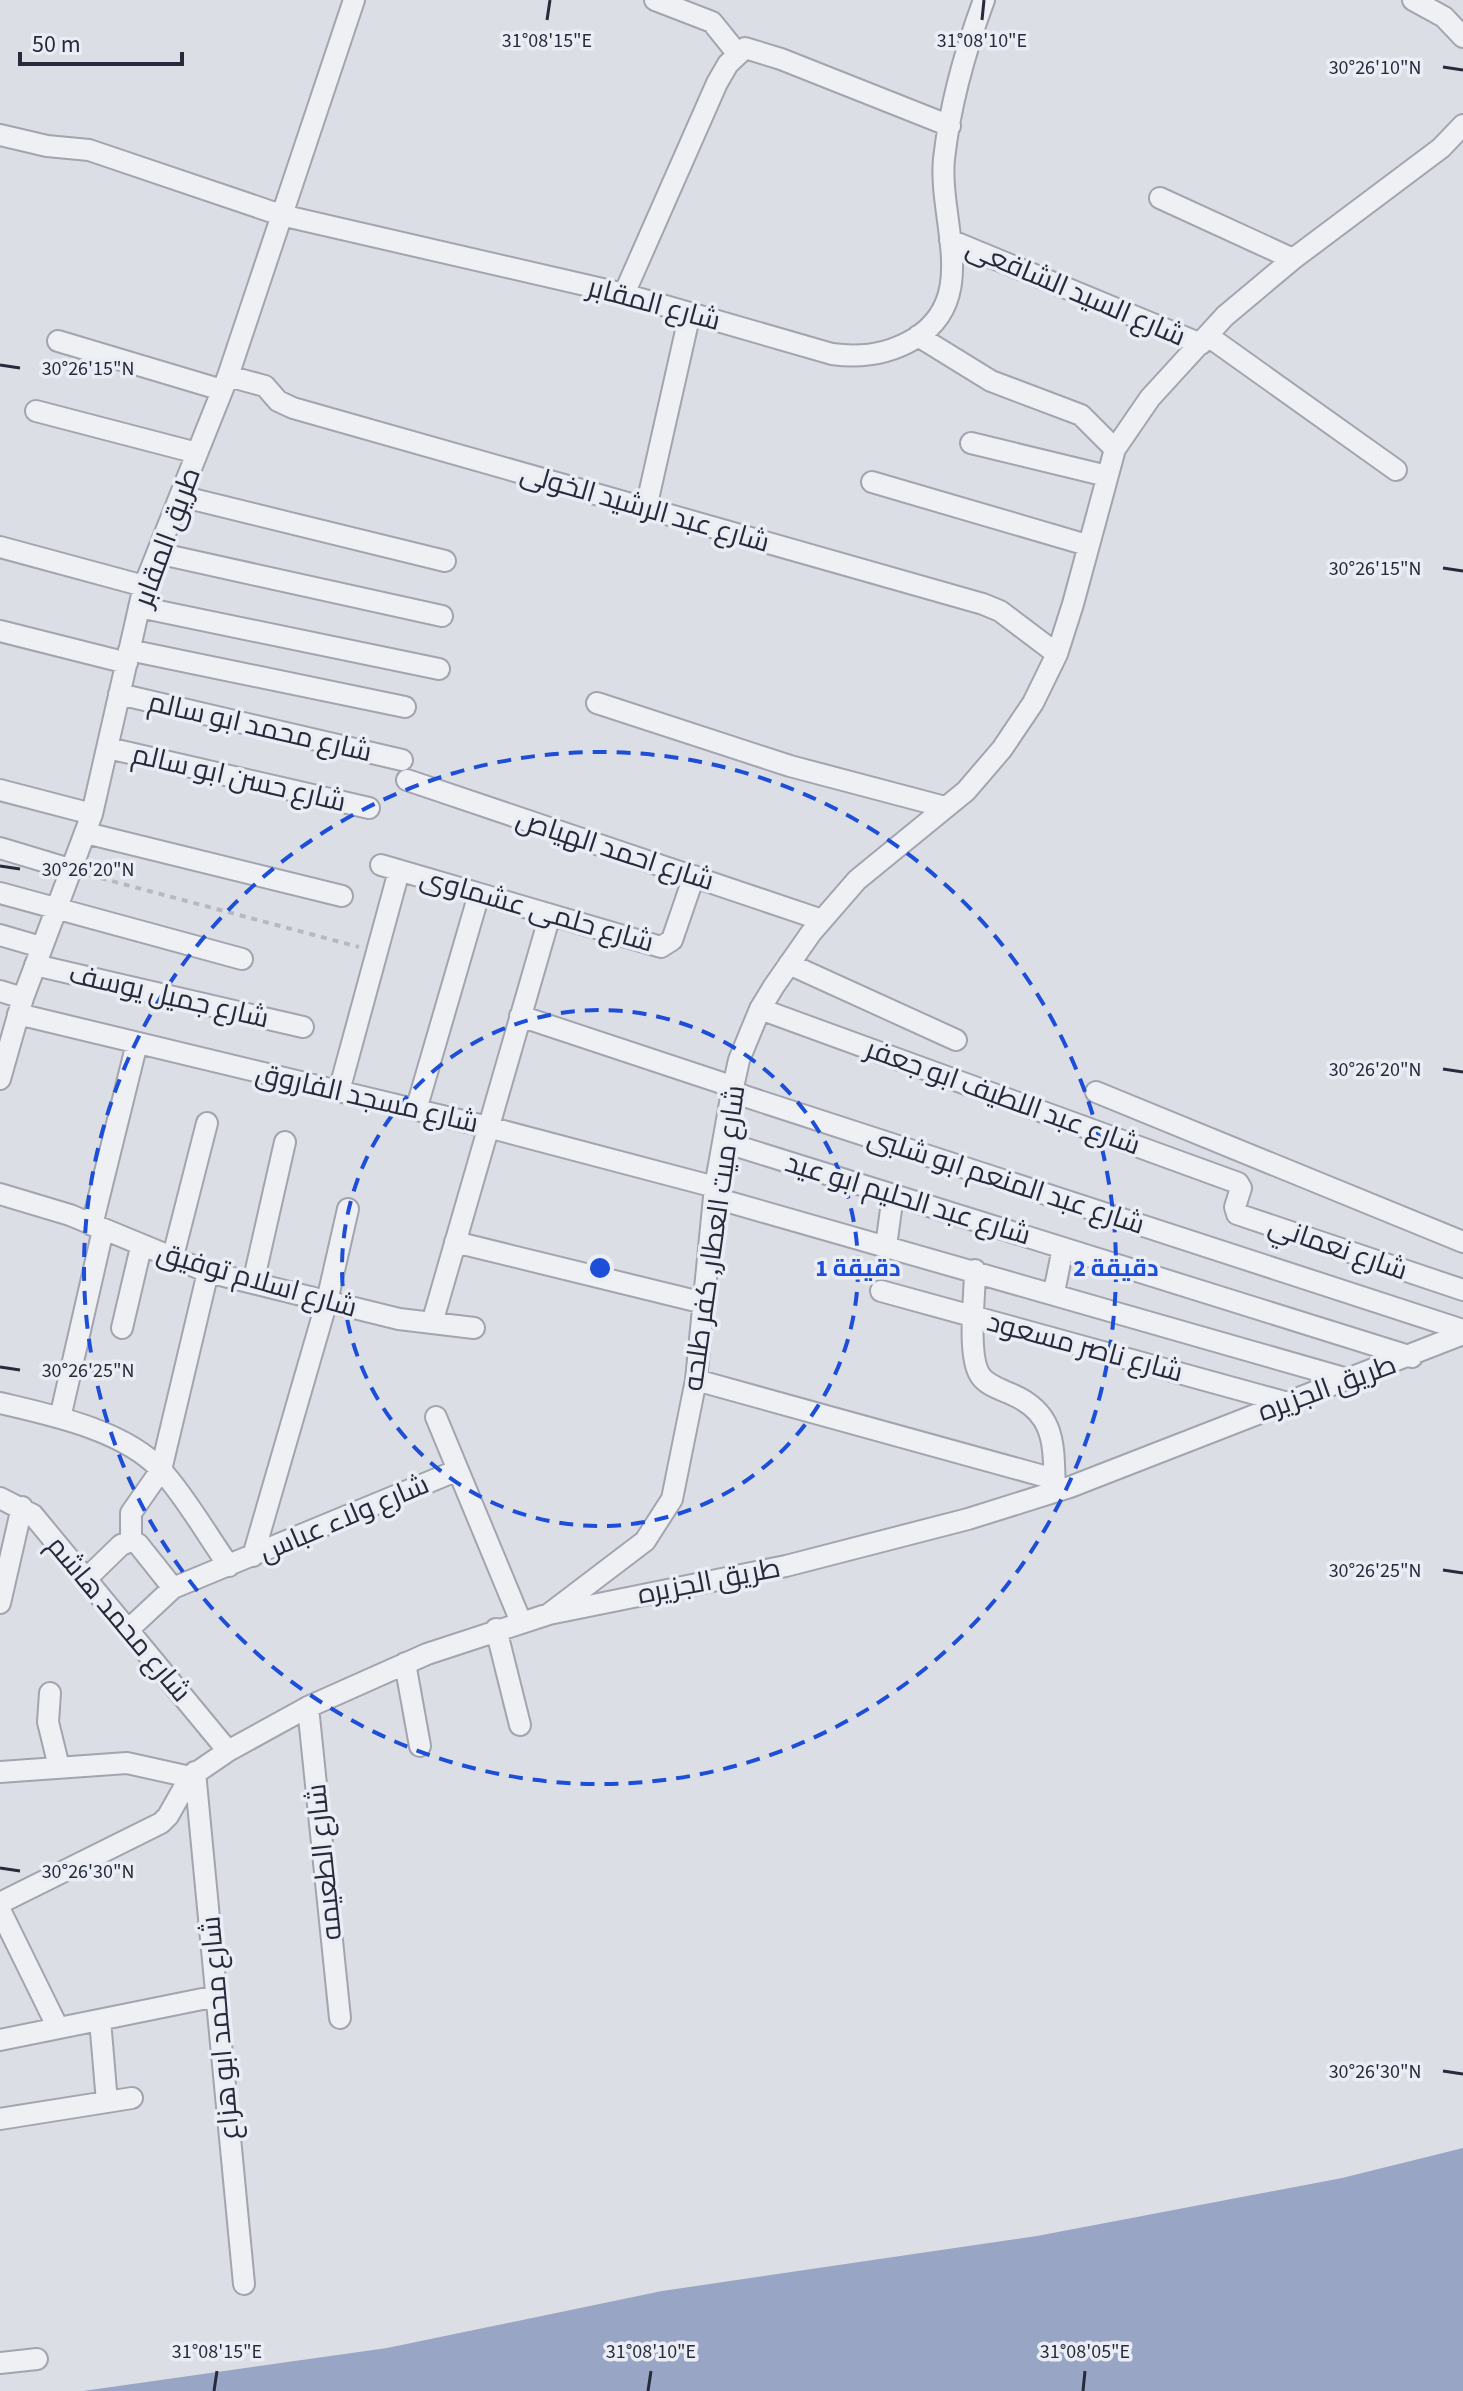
<svg xmlns="http://www.w3.org/2000/svg" width="1463" height="2391" viewBox="0 0 1463 2391" font-family="'Source Sans 3',Cairo,sans-serif">
  <style>
    .water { fill: #98a5c5 }
    .lines { fill: none; stroke-linecap: round; stroke-linejoin: round }
    .minor-casing { stroke: #a2a4af; stroke-width: 24 }
    .path { stroke: #b7b9c0; stroke-width: 4; stroke-dasharray: 6 6; stroke-linecap: butt }
    .minor { stroke: #eff0f4; stroke-width: 20 }
    .ticks { fill: none; stroke: #272a3b; stroke-width: 3 }
    .ring { fill: none; stroke: #1d4ed8; stroke-width: 4; stroke-dasharray: 14 10 }
    .labels { text-anchor: middle; dominant-baseline: central; stroke-width: 7; stroke-linejoin: round; paint-order: stroke }
    .street-label { font-size: 28px; fill: #272a3b; stroke: #ebedf4 }
    .ticks-label { font-size: 20px; text-anchor: middle; fill: #272a3b; stroke: #ebedf4; stroke-width: 7; stroke-linejoin: round; paint-order: stroke }
    .centre { fill: #1d4ed8; stroke: #ebedf4; stroke-width: 4 }
    .ring-label { font-size: 24px; text-anchor: middle; font-weight: bold; fill: #1d4ed8; stroke: #ebedf4; stroke-width: 7; stroke-linejoin: round; paint-order: stroke }
  </style>
  <rect width="100%" height="100%" fill="#dcdee6"/>
  <path class="water" d="M1463 2148V2391H83L387 2348 662 2291 1037 2236 1342 2178Z"/>
  <g class="lines">
    <g class="minor-casing">
      <path id="minor" d="M655 0 712 22 737 53
        M1413 0 1444 17 1463 37
        M0 135 47 146 89 150 281 215 624 294 832 354C860 358 889 354 914 339 981 299 938 220 944 159 950 105 965 51 984 0
        M1160 198 1293 259
        M950 240 1201 344
        M624 294 717 83 728 64 745 48 781 59 950 126
        M918 336 991 381 1081 415 1115 449
        M1208 336 1396 470
        M58 341 222 390
        M228 376 265 386 278 401 293 408 983 604 1000 611 1057 654
        M36 411 197 453
        M971 443 1107 476
        M872 482 1087 545
        M180 496 445 561
        M646 508 690 313
        M0 547 144 586
        M157 553 442 616
        M139 607 439 669
        M0 631 127 663
        M129 650 405 707
        M119 694 402 760
        M597 703 790 766 945 807
        M108 748 369 808
        M407 780 822 920
        M0 790 92 814
        M86 833 342 896
        M0 848 73 870
        M381 865 661 947 672 940 694 876
        M0 893 242 959
        M0 935 41 947
        M789 964 956 1040
        M35 965 303 1027
        M0 991 23 998
        M760 1009 1238 1183 1241 1188 1235 1207 1237 1214 1463 1290
        M18 1014 488 1127 715 1187
        M520 1016 734 1087
        M0 1079 23 998 92 814 144 586 228 376 354 0
        M339 1091 399 871
        M732 1092 1463 1330
        M1096 1092 1463 1242
        M416 1110 479 894
        M724 1142 1412 1357
        M0 1194 70 1215 208 1272 399 1319 474 1328
        M715 1198 1351 1380
        M92 1225 137 1043
        M455 1242 704 1303
        M886 1246 893 1195
        M172 1260 207 1123
        M975 1270C975 1295 967 1355 980 1375 986 1385 1000 1389 1011 1394 1058 1414 1053 1447 1055 1492
        M253 1283 285 1142
        M881 1291 1288 1403
        M1054 1292 1063 1248
        M432 1323 550 915
        M122 1328 141 1247
        M696 1380 1054 1479
        M0 1403C51 1415 125 1430 162 1471 187 1499 207 1535 229 1566
        M436 1417 521 1622
        M60 1418 103 1230
        M0 1498 33 1515 228 1751
        M131 1541V1513L161 1470 208 1272
        M253 1556 327 1301 348 1209
        M86 1579 121 1545 131 1541 138 1544 173 1588
        M0 1603 22 1507
        M549 1614 645 1541 672 1499 696 1380 715 1187 732 1092 739 1060 760 1009 774 986 811 933 857 880 966 791 1002 749 1033 703 1057 654 1073 604 1115 449 1150 398 1225 316 1293 259 1441 148 1463 125
        M496 1629 520 1725
        M128 1630 173 1588 458 1470
        M405 1663 420 1746
        M50 1693 48 1722 59 1767
        M308 1707 340 2018
        M0 1772 127 1763 190 1777
        M195 1772 244 2284
        M0 1903 161 1823 168 1816 190 1777 228 1751 308 1707 427 1654 549 1614 786 1566 968 1519 1070 1487 1463 1334
        M0 1910 58 2028
        M100 2020 107 2102
        M0 2040 217 1996
        M0 2119 132 2098
        M0 2363 37 2359"/>
    </g>
    <path class="path" d="M89 875 359 947"/>
    <use href="#minor" class="minor"/>
  </g>
  <path class="ticks" d="M547 20 550 0M982 20 984 0M1443 67 1463 70M0 365 20 368M1443 568 1463 571M0 866 20 869M1443 1069 1463 1072M0 1367 20 1370M1443 1570 1463 1573M0 1868 20 1871M1443 2071 1463 2074M214 2391 217 2371M648 2391 651 2371M1083 2391 1085 2371"/>
  <g class="ring">
    <circle cx="600" cy="1268" r="258"/>
    <circle cx="600" cy="1268" r="516"/>
  </g>
  <g class="labels">
    <g class="street-label">
      <text transform="translate(1076 292) rotate(23)">شارع السيد الشافعى</text>
      <text transform="translate(654 304) rotate(15)">شارع المقابر</text>
      <text transform="translate(645 508) rotate(16)">شارع عبد الرشيد الخولى</text>
      <text transform="translate(167 537) rotate(-70)">طريق المقابر</text>
      <text transform="translate(260 727) rotate(13)">شارع محمد ابو سالم</text>
      <text transform="translate(239 778) rotate(13)">شارع حسن ابو سالم</text>
      <text transform="translate(615 850) rotate(18)">شارع احمد الهياص</text>
      <text transform="translate(537 910) rotate(16)">شارع حلمى عشماوى</text>
      <text transform="translate(169 996) rotate(13)">شارع جميل يوسف</text>
      <text transform="translate(1003 1097) rotate(20)">شارع عبد اللطيف ابو جعفر</text>
      <text transform="translate(367 1098) rotate(13)">شارع مسجد الفاروق</text>
      <text transform="translate(1006 1181) rotate(18)">شارع عبد المنعم ابو شلبى</text>
      <text transform="translate(908 1199) rotate(17)">شارع عبد الحليم ابو عيد</text>
      <text transform="translate(714 1238) rotate(-82)">شارع ميت العطار, كفر طلحه</text>
      <text transform="translate(1338 1248) rotate(19)">شارع نعماني</text>
      <text transform="translate(257 1280) rotate(16)">شارع اسلام توفيق</text>
      <text transform="translate(1085 1347) rotate(15)">شارع ناصر مسعود</text>
      <text transform="translate(1327 1388) rotate(-20)">طريق الجزيره</text>
      <text transform="translate(344 1518) rotate(-23)">شارع ولاء عباس</text>
      <text transform="translate(709 1581) rotate(-11)">طريق الجزيره</text>
      <text transform="translate(119 1619) rotate(50)">شارع محمد هاشم</text>
      <text transform="translate(324 1862) rotate(-96)">شارع الطعيمه</text>
      <text transform="translate(220 2028) rotate(-95)">شارع محمد ابو هزاع</text>
    </g>
  </g>
  <g class="ticks-label">
    <text x="547" y="47">31°08'15"E</text>
    <text x="982" y="47">31°08'10"E</text>
    <text x="1375" y="74">30°26'10"N</text>
    <text x="88" y="375">30°26'15"N</text>
    <text x="1375" y="575">30°26'15"N</text>
    <text x="88" y="876">30°26'20"N</text>
    <text x="1375" y="1076">30°26'20"N</text>
    <text x="88" y="1377">30°26'25"N</text>
    <text x="1375" y="1577">30°26'25"N</text>
    <text x="88" y="1878">30°26'30"N</text>
    <text x="1375" y="2078">30°26'30"N</text>
    <text x="217" y="2358">31°08'15"E</text>
    <text x="651" y="2358">31°08'10"E</text>
    <text x="1085" y="2358">31°08'05"E</text>
  </g>
  <circle cx="600" cy="1268" r="12" class="centre"/>
  <g class="ring-label">
    <text x="858" y="1276">1 دقيقة</text>
    <text x="1116" y="1276">2 دقيقة</text>
  </g>
  <path d="M20 52v12h162v-12" fill="none" stroke="#272a3b" stroke-width="4"/>
  <text x="32" y="52" font-size="24" fill="#272a3b" stroke="#ebedf4" stroke-width="6" paint-order="stroke">50 m</text>
</svg>
